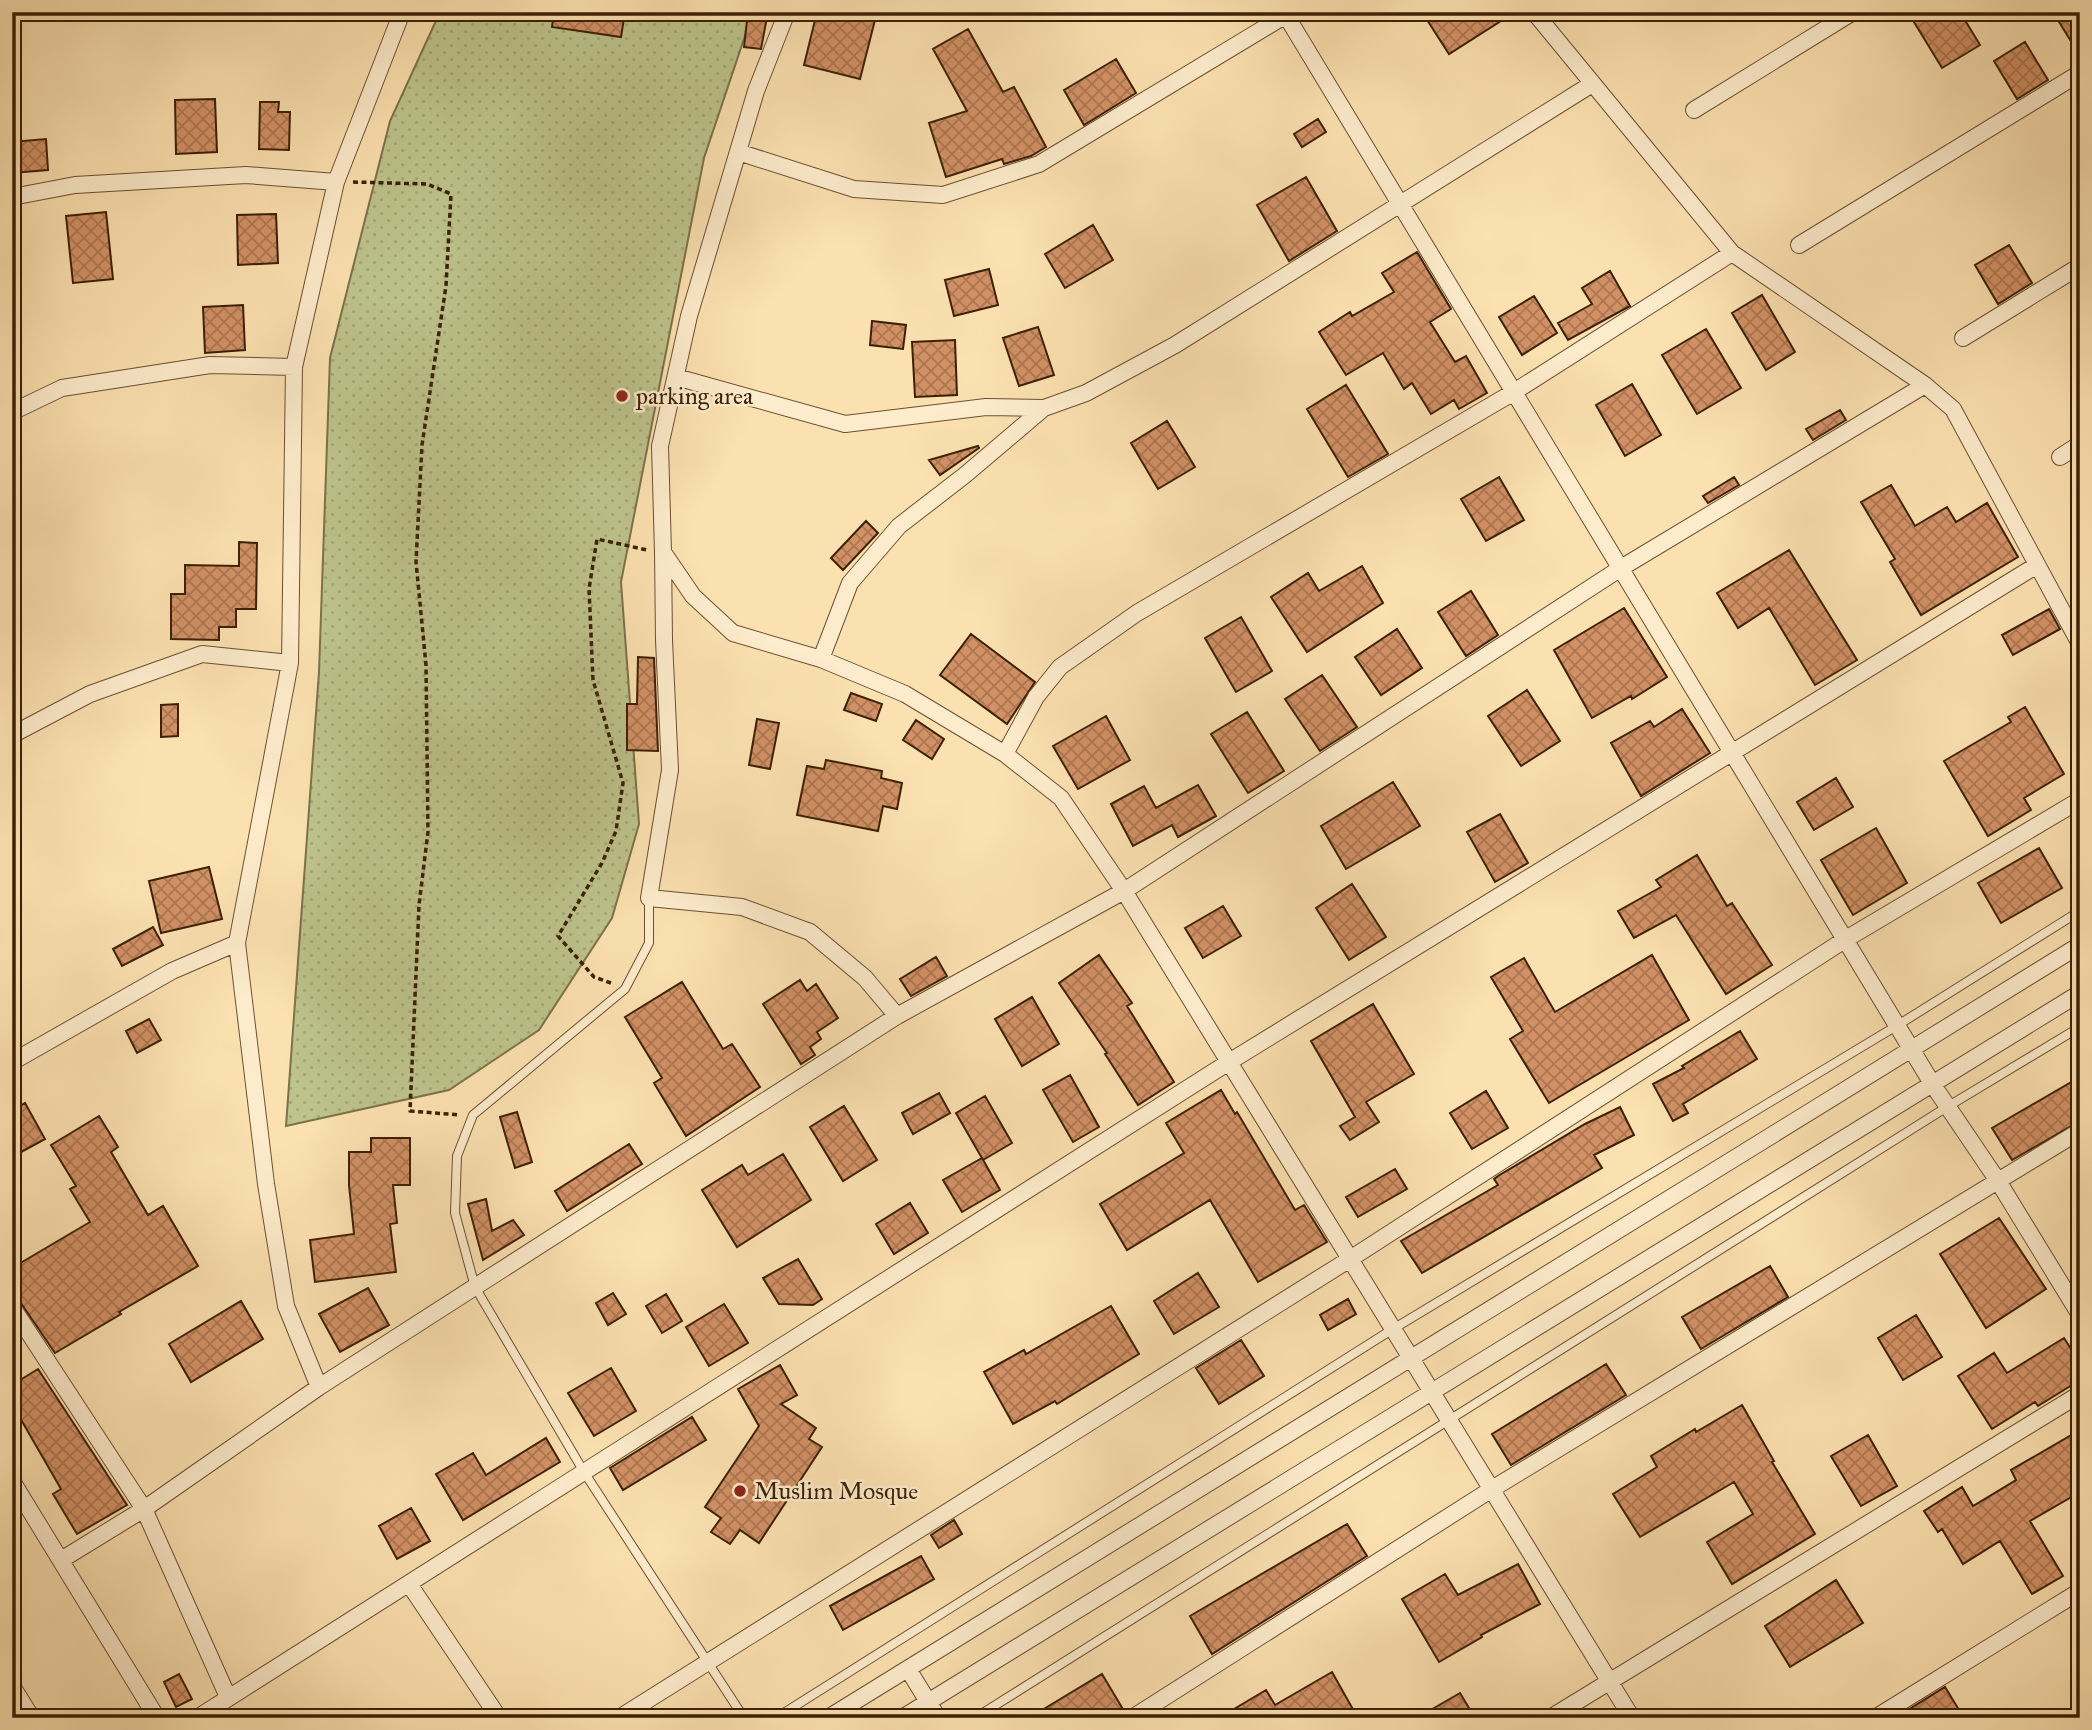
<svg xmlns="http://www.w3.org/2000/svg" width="2092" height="1730" viewBox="0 0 2092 1730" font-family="'IM FELL Great Primer',serif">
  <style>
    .grass { fill: url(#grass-dots); stroke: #7c7248; stroke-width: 2 }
    .building { fill: url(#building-cross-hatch); stroke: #3b2005; stroke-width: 2 }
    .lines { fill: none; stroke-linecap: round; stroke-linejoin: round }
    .lane-casing { stroke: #6b5030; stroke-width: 10 }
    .street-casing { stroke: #6b5030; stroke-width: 18 }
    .path { stroke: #3b2005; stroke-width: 3.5; stroke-dasharray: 5 3.5; stroke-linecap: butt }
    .lane { stroke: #fdeccc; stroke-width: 8 }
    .street { stroke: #fdeccc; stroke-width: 16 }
    .poi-dot { fill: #8f2418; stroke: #fdeccc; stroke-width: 2.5 }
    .labels { text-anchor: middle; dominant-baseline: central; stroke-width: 5; stroke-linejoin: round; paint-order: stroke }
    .poi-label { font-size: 24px; fill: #3b2005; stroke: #fdeccc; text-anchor: start }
  </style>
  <defs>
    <pattern id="grass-dots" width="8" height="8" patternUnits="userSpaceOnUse" patternTransform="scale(1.75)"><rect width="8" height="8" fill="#bdc38c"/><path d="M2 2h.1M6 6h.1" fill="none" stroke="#a3a777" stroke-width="1.8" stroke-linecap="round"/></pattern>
    <pattern id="building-cross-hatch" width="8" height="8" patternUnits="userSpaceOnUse" patternTransform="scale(1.75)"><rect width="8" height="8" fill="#d29165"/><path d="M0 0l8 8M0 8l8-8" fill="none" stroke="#ac7651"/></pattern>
  </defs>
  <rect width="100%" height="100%" fill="#fce1b0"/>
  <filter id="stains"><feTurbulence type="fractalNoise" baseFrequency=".00286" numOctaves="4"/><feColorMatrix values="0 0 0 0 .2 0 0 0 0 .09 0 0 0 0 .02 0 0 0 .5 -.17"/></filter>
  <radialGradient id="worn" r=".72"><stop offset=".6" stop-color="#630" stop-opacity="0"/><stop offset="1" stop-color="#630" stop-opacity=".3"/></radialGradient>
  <path class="grass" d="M440 12H753L704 158 621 582 639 824 612 918 539 1030 449 1090 286 1126 319 672 330 358 390 121Z"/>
  <path class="building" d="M554 12H625L621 37 552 27Z
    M748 12H768L761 49 744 47Z
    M817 12H877L860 79 804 65Z
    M1422 12H1515L1449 54Z
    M1930 12H1960L1980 45 1942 68 1914 22Z
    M2053 12H2080V56Z
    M968 29 1003 92 1014 87 1046 147 1031 156 1004 164 1002 159 946 177 929 123 967 111 933 49Z
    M2025 42 2048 80 2017 99 1994 61Z
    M1116 59 1136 93 1084 125 1064 90Z
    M215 99 217 152 176 154 175 100Z
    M260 102H279L278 112H290L289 150 259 149Z
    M1318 119 1326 132 1302 147 1294 134Z
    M46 139 48 170 12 173V142Z
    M1306 177 1337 231 1289 261 1257 205Z
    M106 212 113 279 73 283 66 216Z
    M276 214 278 263 238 265 237 215Z
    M1093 225 1113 260 1065 288 1045 254Z
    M2009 245 2032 283 1998 304 1975 265Z
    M1417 252 1451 309 1430 322 1455 362 1466 356 1487 393 1459 409 1454 400 1431 414 1412 383 1404 389 1383 353 1346 375 1319 332 1350 312 1352 316 1394 292 1382 273Z
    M989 269 998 305 954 316 945 280Z
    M1610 271 1630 306 1568 340 1558 323 1592 304 1582 288Z
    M1762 295 1795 352 1766 370 1732 313Z
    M1534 296 1557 333 1522 355 1499 317Z
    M243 305 245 350 205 353 203 307Z
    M872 321 906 325 903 349 870 345Z
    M1038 327 1054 375 1019 386 1003 338Z
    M1706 329 1741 388 1697 414 1662 355Z
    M955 340 957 395 915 397 912 342Z
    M1632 384 1661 435 1625 456 1596 405Z
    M1346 385 1388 454 1348 477 1307 409Z
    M1840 410 1846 420 1813 440 1806 429Z
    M1167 421 1195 467 1158 489 1131 443Z
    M978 446 979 448 940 475 929 460Z
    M1499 477 1524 520 1486 541 1461 499Z
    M1734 477 1739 485 1708 503 1703 496Z
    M1891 485 1915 526 1947 507 1956 522 1987 503 2018 557 1921 615 1890 562 1895 559 1861 502Z
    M866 521 878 533 843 570 831 558Z
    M239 542 257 543 256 609H236V627H219V640L171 639V594H185V565L239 566Z
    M1789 550 1857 660 1815 685 1769 608 1738 628 1717 593Z
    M1362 566 1383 603 1307 652 1271 597 1308 573 1319 591Z
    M1471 591 1498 635 1466 656 1438 612Z
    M1624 608 1667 677 1632 699 1631 696 1592 718 1554 650Z
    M2049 609 2060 629 2013 655 2002 635Z
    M1241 617 1272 671 1236 692 1205 638Z
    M1397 629 1422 668 1381 695 1355 657Z
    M971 634 1035 682 1007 724 940 675Z
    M638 657 654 658 658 751 627 750V704H637Z
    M1322 675 1357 727 1320 751 1285 699Z
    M1527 690 1560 741 1521 766 1488 716Z
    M851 693 882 704 876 721 844 710Z
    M178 704V736L161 737V705Z
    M2025 707 2064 774 2024 798 2031 810 1988 836 1944 761 2011 722 2008 717Z
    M1682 709 1710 753 1641 796 1611 743 1650 721 1654 727Z
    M1247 712 1284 771 1248 793 1211 734Z
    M1106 716 1130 760 1078 789 1053 746Z
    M757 719 779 723 770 769 749 765Z
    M916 720 944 739 932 759 903 740Z
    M826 760 882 771 881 778 902 783 897 809 883 806 878 831 797 815 807 766 824 769Z
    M1836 778 1853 807 1814 830 1797 802Z
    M1393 782 1420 826 1346 869 1321 826Z
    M1198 785 1216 816 1178 837 1172 825 1133 846 1111 804 1144 786 1156 808Z
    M1500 814 1528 863 1495 882 1467 832Z
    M1876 828 1907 883 1853 915 1821 860Z
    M2039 848 2062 888 2001 923 1978 883Z
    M1697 855 1727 906 1732 903 1772 965 1726 994 1676 915 1634 938 1618 911 1661 887 1656 880Z
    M209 867 222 919 161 933 149 881Z
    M1352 884 1386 937 1349 960 1316 908Z
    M1223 906 1241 936 1203 958 1185 928Z
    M153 927 163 945 122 966 113 949Z
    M1099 955 1132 1003 1127 1006 1174 1082 1138 1105 1105 1054 1107 1053 1059 983Z
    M1652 955 1689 1020 1549 1103 1510 1039 1523 1031 1491 977 1524 958 1555 1012Z
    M936 957 947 976 911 996 900 979Z
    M800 980 807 991 816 984 838 1018 817 1032 821 1039 810 1047 815 1055 801 1064 763 1004Z
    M682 982 723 1049 732 1044 760 1087 686 1136 654 1083 662 1078 625 1017Z
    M1032 997 1059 1044 1022 1066 995 1019Z
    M1373 1004 1414 1074 1366 1102 1379 1122 1350 1140 1340 1126 1355 1117 1311 1041Z
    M149 1019 161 1040 137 1053 126 1031Z
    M1740 1031 1757 1059 1683 1104 1688 1113 1673 1121 1653 1084 1684 1068 1682 1066Z
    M1070 1075 1099 1127 1073 1142 1043 1090Z
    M2080 1077V1121L2012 1160 1992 1128Z
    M1221 1090 1235 1114 1237 1112 1295 1210 1304 1205 1327 1242 1258 1282 1210 1200 1127 1250 1100 1204 1184 1153 1166 1123Z
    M1486 1091 1508 1128 1472 1149 1450 1113Z
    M939 1093 950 1113 913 1134 902 1113Z
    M985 1096 1012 1143 983 1160 956 1113Z
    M25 1103 45 1139 12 1157V1111Z
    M844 1106 877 1160 843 1181 810 1127Z
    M1620 1107 1634 1135 1594 1155 1602 1168 1422 1273 1401 1241 1498 1185 1494 1179 1498 1176 1585 1124Z
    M517 1112 532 1162 515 1168 500 1117Z
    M99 1116 118 1147 111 1152 148 1215 163 1206 198 1266 119 1312 121 1314 55 1353 12 1290V1268L90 1222 70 1189 76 1186 51 1145Z
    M371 1138H410V1185H393L397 1223 390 1224 396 1272 315 1282 310 1240 354 1234 349 1185V1152H371Z
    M629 1144 642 1164 567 1211 555 1191Z
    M783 1154 811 1200 737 1247 702 1190 742 1165 748 1175Z
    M982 1158 1000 1190 962 1212 943 1180Z
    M1395 1169 1407 1189 1358 1217 1346 1197Z
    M486 1199 492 1231 513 1220 524 1235 483 1260 468 1204Z
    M910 1203 928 1233 894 1254 876 1224Z
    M1999 1218 2046 1289 1986 1328 1940 1254Z
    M798 1259 822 1299 813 1305 779 1304 763 1278Z
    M1770 1266 1788 1297 1701 1349 1682 1317Z
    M1198 1273 1219 1307 1174 1334 1154 1301Z
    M368 1288 389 1325 340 1352 319 1314Z
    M613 1293 626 1314 608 1325 596 1303Z
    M666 1294 682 1321 662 1333 646 1306Z
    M1348 1299 1356 1314 1328 1330 1320 1315Z
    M241 1301 263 1339 191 1382 169 1344Z
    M724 1304 748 1343 709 1366 686 1327Z
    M1111 1306 1139 1354 1057 1404 1055 1401 1013 1424 984 1372 1024 1350 1026 1354Z
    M1916 1315 1942 1357 1903 1380 1878 1338Z
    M2064 1338 2080 1363V1380L2038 1406 2035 1402 1992 1429 1958 1376 1994 1353 2007 1373Z
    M1241 1340 1264 1376 1219 1404 1196 1368Z
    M1606 1364 1626 1395 1511 1465 1492 1434Z
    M780 1365 797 1395 781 1404 816 1428 809 1439 822 1447 759 1543 740 1530 730 1544 711 1532 721 1518 705 1507 759 1426 738 1389Z
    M611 1368 636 1411 594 1436 568 1393Z
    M38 1369 127 1505 77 1534 53 1494 61 1489 12 1404V1385Z
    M1742 1405 1774 1461 1772 1462 1815 1534 1732 1584 1707 1542 1753 1514 1734 1482 1640 1537 1613 1494 1657 1467 1651 1456 1695 1429 1696 1432Z
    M692 1417 706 1440 623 1490 610 1468Z
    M2080 1430V1492L2030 1521 2063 1576 2032 1594 2000 1541 1963 1564 1942 1529 1938 1532 1924 1511 1962 1487 1973 1506 2016 1480 2011 1470Z
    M1868 1435 1897 1486 1861 1506 1831 1456Z
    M546 1438 560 1462 463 1520 436 1474 473 1453 486 1475Z
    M411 1508 430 1541 397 1559 379 1526Z
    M954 1520 962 1534 939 1548 931 1535Z
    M1347 1524 1367 1556 1212 1654 1190 1616Z
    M921 1556 934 1579 843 1630 830 1606Z
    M1518 1564 1540 1604 1481 1635 1482 1637 1439 1662 1402 1599 1445 1574 1458 1595Z
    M1836 1580 1863 1623 1790 1667 1765 1626Z
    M1332 1672 1355 1713 1347 1718H1219L1266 1690 1275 1705Z
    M179 1674 192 1699 176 1707 164 1682Z
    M1102 1674 1124 1711 1112 1718H1029Z
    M1945 1687 1964 1718H1895Z
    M1460 1693 1475 1718H1417Z"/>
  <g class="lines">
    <g class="lane-casing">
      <path id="lane" d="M649 898V943L625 989 473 1115 457 1156 455 1213 475 1287 584 1472 744 1718
        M776 1718 1393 1329 1898 1025 2080 911
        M975 1718 1947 1107 2080 1027"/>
    </g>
    <g class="street-casing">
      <path id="street" d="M787 12 756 91 689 316 660 446 663 552 693 596 733 633 821 659 905 694 1005 754 1061 798 1124 891 1632 1718
        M1284 12 1933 1085 1998 1181 2080 1315
        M1534 12 1732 253 1925 385 1953 409 2080 644
        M1694 110 1853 12
        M738 152 854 189 943 195 1039 164 1291 12
        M12 197 75 185 246 175 336 182
        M1799 245 2080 73
        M1963 338 2080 266
        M676 377 845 424 986 407 1044 408 1086 393 1175 345 1592 84
        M12 412 62 388 210 365 294 367
        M2060 457 2080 444
        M663 552 664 640 670 770 649 898 742 907 810 932 865 978 897 1016
        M821 659 850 583 899 526 965 475 1044 408
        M12 735 90 694 202 654 290 663
        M1005 754 1036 697 1060 667 1137 613 1514 392 1732 253
        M12 1062 172 971 237 943
        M12 1307 144 1509 228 1697
        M319 1387 286 1306 266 1184 237 943 290 663 294 367 336 182 402 12
        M12 1481 157 1718
        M61 1560 144 1509 319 1387 897 1016 1124 891 1621 568 1925 385
        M409 1584 499 1718
        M908 1669 938 1718
        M12 1686 32 1718
        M197 1718 1229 1062 2037 565
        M619 1718 1350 1259 1846 939 2080 800
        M828 1718 2080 945
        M902 1718 2080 993
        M1132 1718 1492 1489 2080 1131
        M1550 1718 2080 1394
        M1875 1718 2080 1591"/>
    </g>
    <path class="path" d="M353 182 427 184 451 194 446 286 422 445 416 562 426 665 428 832 419 905 410 1111 460 1115
      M611 983 594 977 558 936 602 863 616 831 623 783 593 680 589 589 597 539 647 550"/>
    <use href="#lane" class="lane"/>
    <use href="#street" class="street"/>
  </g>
  <g class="poi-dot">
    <circle cx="622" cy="396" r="7"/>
    <circle cx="740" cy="1491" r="7"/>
  </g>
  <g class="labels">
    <g class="poi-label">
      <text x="636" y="396">parking area</text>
      <text x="754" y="1491">Muslim Mosque</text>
    </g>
  </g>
  <rect width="2092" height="1730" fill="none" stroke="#fce1b0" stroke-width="42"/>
  <rect x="14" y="14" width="2064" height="1702" fill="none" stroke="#3b2005" stroke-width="3.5"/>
  <rect x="21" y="21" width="2050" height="1688" fill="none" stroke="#3b2005" stroke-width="2"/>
  <rect width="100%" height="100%" filter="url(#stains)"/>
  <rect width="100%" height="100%" fill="url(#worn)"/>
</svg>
